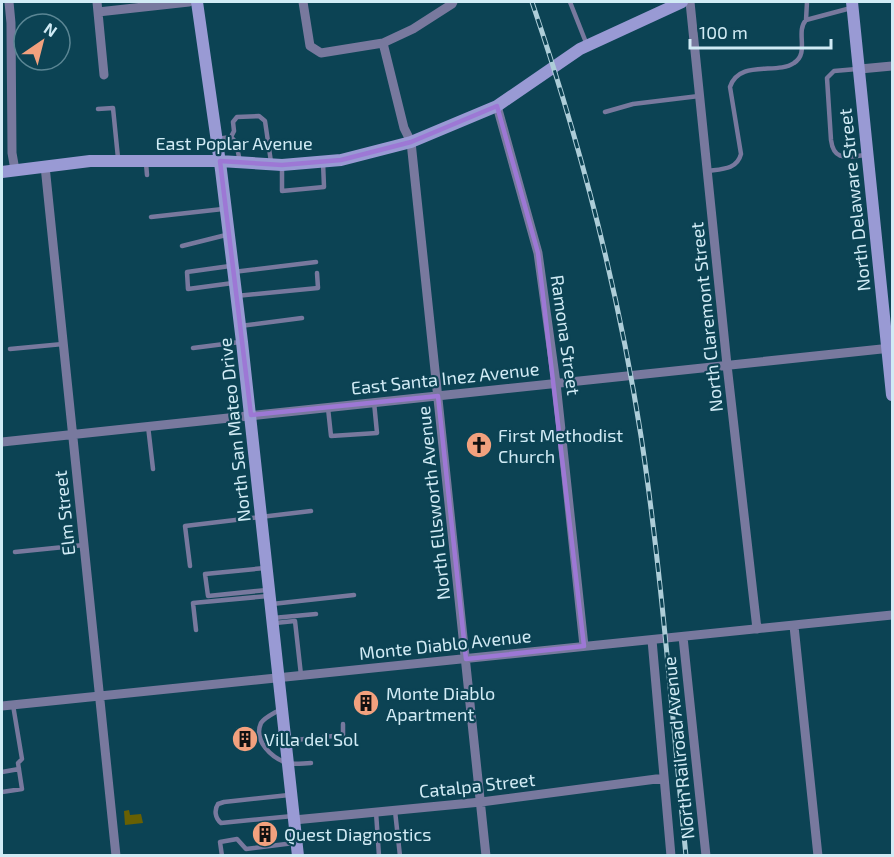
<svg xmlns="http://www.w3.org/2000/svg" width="894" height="857" viewBox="0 0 894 857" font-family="'Exo 2',sans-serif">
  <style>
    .water { fill: #686003 }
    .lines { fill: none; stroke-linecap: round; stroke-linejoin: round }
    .service { stroke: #78799e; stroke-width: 4.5 }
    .minor { stroke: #78799e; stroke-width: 9 }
    .secondary { stroke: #999ad4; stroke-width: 12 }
    .rail-casing { stroke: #adcdd8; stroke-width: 5 }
    .rail { stroke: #0c4354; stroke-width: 3; stroke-dasharray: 9; stroke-linecap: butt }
    .marked { fill: none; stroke: #9d78d5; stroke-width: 4.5; stroke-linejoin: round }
    .labels { text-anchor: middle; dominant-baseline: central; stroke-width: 4.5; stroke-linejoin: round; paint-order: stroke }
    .street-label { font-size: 18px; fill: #d1ebf5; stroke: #0c4354 }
    .poi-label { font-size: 18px; fill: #d1ebf5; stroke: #0c4354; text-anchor: start }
  </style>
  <rect width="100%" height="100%" fill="#0c4354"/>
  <path class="water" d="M129 810 130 815 141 814 143 823 125 825 124 811Z"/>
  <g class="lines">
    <path class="service" d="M570 2 587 45
      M806 20 807 2
      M857 69 834 71 827 78 831 140C834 163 849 156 867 155
      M98 109 113 108 118 158
      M605 112 633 104 699 96
      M231 137 236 142 240 162
      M217 139 231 137 234 131 233 122 237 117 259 116 265 121 271 162
      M146 163 147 175
      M282 165V191L324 187 323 162
      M707 171C721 169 737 170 741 154L730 87C739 59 777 75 794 63 810 53 795 32 806 20L851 8
      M151 217 223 209
      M182 246 226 235
      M230 266 187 272 188 289 233 283
      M233 272 316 262
      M236 296 318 288 317 273
      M240 326 302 318
      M193 348 240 342
      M10 349 63 344
      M328 408 331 436 377 433 374 402
      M148 426 153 469
      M15 552 84 545
      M190 566 185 526 311 511
      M265 568 205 574 208 596 267 590
      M272 604 354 595
      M273 618 316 614
      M275 623 295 621 301 675
      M196 630 193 603 268 596
      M281 709C275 713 265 717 261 723 253 741 272 758 287 763 294 765 304 763 311 763
      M286 741 343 735V724
      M2 772 19 769
      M2 792 22 789 18 763 22 759 13 705
      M289 795 224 802 218 804C214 810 215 818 221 823L293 816
      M395 811 400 856
      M376 812 379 856
      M222 856 220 842 237 839 246 849 294 843"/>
    <path class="minor" d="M9 2 11 23 12 153 15 170
      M97 2 104 75
      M303 2 310 46 321 53 383 43 413 29 452 4 453 2
      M690 2 727 365 757 629
      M98 12 189 2
      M383 43 404 128 411 142 486 856
      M860 69 892 66
      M497 106 538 253 556 383 584 646
      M45 166 116 856
      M2 442 891 348
      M794 626 818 856
      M683 637 706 856
      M652 640 671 856
      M2 706 892 615
      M294 820 481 802 664 778"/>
    <path class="secondary" d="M197 2 221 170 242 342 298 856
      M852 2 892 395
      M2 172 90 161H220L282 165 341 160 411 142 497 106 580 49 682 2"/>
    <g class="rail-casing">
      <path id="rail" d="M532 2C580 143 618 288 641 436 662 575 672 716 686 856"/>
    </g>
    <use href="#rail" class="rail"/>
  </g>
  <path class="marked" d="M497 106 538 253 584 646 466 659 438 396 251 415 220 161 282 165 341 160 411 142Z"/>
  <defs>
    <g id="church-disc" transform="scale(1.35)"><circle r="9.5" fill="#f2a17e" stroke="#0c4354"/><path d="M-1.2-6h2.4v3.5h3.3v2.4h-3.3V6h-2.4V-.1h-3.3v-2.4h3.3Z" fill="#111"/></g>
    <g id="building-disc" transform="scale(1.35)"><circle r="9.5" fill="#f2a17e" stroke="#0c4354"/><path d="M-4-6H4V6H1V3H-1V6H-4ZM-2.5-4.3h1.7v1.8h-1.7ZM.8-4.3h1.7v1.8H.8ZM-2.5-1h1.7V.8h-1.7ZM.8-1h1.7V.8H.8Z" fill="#111"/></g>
  </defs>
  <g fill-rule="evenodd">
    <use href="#church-disc" x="479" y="445"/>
    <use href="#building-disc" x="366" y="703"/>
    <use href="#building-disc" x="245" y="739"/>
    <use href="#building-disc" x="265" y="834"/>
  </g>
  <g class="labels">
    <g class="street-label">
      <text x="234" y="143">East Poplar Avenue</text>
      <text transform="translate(854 200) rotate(-96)">North Delaware Street</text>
      <text transform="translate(706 317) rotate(-96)">North Claremont Street</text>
      <text transform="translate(566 335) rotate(82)">Ramona Street</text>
      <text transform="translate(445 378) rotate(-6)">East Santa Inez Avenue</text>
      <text transform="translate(234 430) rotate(-96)">North San Mateo Drive</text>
      <text transform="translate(433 503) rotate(-96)">North Ellsworth Avenue</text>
      <text transform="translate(64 513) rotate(-96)">Elm Street</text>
      <text transform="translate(445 644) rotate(-6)">Monte Diablo Avenue</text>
      <text transform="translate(678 748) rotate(-96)">North Railroad Avenue</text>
      <text transform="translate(477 785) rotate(-6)">Catalpa Street</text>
    </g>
    <g class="poi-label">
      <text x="498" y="435">First Methodist<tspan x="498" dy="21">Church</tspan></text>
      <text x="386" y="693">Monte Diablo<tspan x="386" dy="21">Apartment</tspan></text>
      <text x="264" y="739">Villa del Sol</text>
      <text x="284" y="834">Quest Diagnostics</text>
    </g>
  </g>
  <rect width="894" height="857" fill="none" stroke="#d1ebf5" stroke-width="6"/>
  <g transform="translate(42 42) rotate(35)"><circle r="28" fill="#0c4354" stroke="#5b8694" stroke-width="1.5"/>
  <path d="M0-4.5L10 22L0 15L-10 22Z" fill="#f2a17e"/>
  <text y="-9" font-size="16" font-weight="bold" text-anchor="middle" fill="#d1ebf5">N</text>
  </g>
  <path d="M690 39v9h141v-9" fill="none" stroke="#d1ebf5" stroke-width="3"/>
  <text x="699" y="39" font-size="18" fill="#d1ebf5" stroke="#0c4354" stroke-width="4.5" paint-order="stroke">100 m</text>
</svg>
